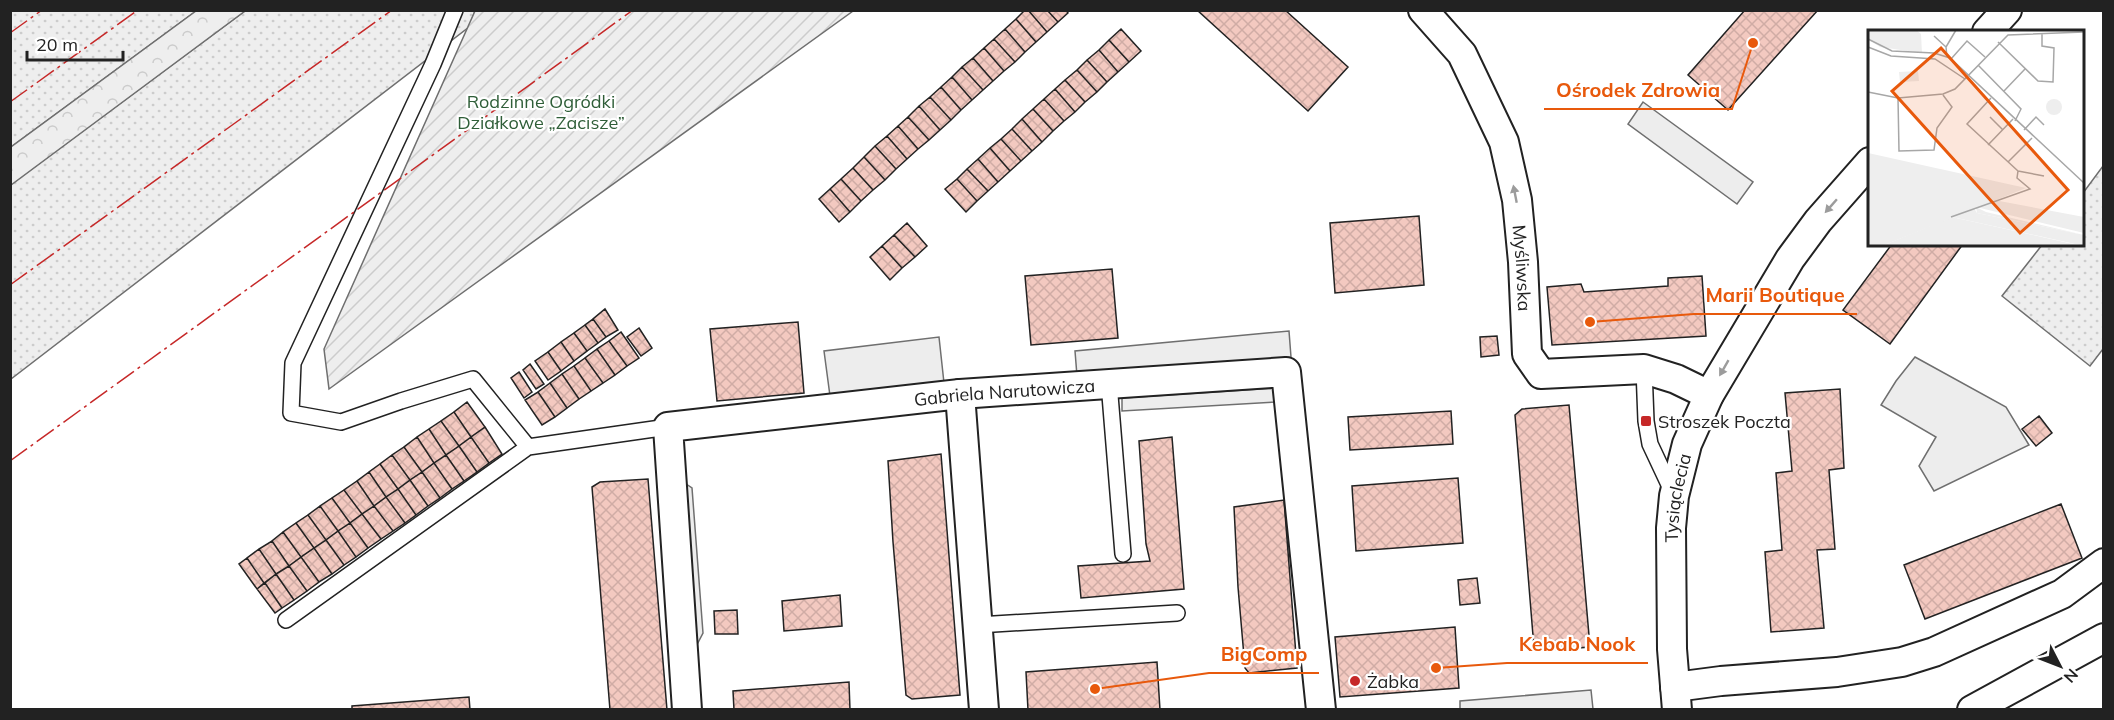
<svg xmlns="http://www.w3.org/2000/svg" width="2114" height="720" viewBox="0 0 2114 720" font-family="Mulish,sans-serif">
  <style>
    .grass { fill: url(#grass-dots); stroke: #6f6f6f; stroke-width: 1.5 }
    .forest { fill: url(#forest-crowns); stroke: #6f6f6f; stroke-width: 1.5 }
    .garden { fill: url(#garden-furrows); stroke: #6f6f6f; stroke-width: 1.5 }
    .parking { fill: #ededed; stroke: #6f6f6f; stroke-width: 1.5 }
    .building { fill: url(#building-cross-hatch); stroke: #222; stroke-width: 1.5 }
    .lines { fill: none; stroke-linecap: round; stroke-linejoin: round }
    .lane-casing { stroke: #222; stroke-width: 18 }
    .street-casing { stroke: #222; stroke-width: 32 }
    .lane { stroke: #fff; stroke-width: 15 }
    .street { stroke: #fff; stroke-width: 28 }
    .power { stroke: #c62828; stroke-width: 1.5; stroke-dasharray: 21 4.5 3 4.5; stroke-linecap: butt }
    .oneway { fill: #9c9c9c }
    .poi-dot { fill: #c62828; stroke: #fff; stroke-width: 2 }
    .labels { text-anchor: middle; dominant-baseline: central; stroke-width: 4.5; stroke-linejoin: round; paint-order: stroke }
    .park-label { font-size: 18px; fill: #2f5e38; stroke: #fff }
    .street-label { font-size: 18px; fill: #222; stroke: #fff }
    .poi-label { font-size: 18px; fill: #222; stroke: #fff; text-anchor: start }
    .inset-road { fill: none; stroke: #a7a7a7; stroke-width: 1.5 }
    .view { fill: #e8590c; fill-opacity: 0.15; stroke: #e8590c; stroke-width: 3 }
    .inset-edge { fill: none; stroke: #222; stroke-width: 3 }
    .leader { fill: none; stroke: #e8590c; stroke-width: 2 }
    .callout-dot { fill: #e8590c; stroke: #fff; stroke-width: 2 }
    .callout-label { font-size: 20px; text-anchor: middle; font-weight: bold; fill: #e8590c; stroke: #fff; stroke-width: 4.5; stroke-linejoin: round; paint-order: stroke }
  </style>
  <defs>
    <pattern id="grass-dots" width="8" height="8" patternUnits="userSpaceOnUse" patternTransform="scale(1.5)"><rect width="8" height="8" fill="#eee"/><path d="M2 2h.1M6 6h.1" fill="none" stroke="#ccc" stroke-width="1.8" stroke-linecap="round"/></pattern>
    <pattern id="forest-crowns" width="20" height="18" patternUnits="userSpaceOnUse" patternTransform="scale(1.5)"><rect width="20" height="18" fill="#eee"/><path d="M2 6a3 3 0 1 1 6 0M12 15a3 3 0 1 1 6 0" fill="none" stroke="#ccc"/></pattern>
    <pattern id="garden-furrows" width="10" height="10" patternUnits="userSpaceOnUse" patternTransform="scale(1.5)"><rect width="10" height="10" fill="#eee"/><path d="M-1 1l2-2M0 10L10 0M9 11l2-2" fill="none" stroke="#ccc"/></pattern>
    <pattern id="building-cross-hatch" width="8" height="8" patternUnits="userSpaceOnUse" patternTransform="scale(1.5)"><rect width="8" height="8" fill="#f3c9c0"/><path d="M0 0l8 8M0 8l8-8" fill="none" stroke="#d0aca5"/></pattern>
  </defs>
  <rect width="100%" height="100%" fill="#fff"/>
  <path class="grass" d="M11 11H196L11 147Z
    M245 11H475L469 27 11 379 10 185Z
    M2103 166V349L2090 366 2002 296 2042 245 2082 244 2083 193Z"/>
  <path class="forest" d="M196 11H245L11 185V147Z"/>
  <path class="garden" d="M475 11H853L329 389 324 349Z"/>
  <path class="parking" d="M1643 102 1753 182 1737 204 1628 124Z
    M1289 331 1291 357 1077 376 1075 351Z
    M939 337 944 383 830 396 824 351Z
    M1915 357 2006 407 2029 445 1934 491 1919 466 1936 437 1881 405 1896 381Z
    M1275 388 1276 402 1122 411V398Z
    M677 478 692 488 703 633 692 654Z
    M1591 690 1593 709H1460V701Z"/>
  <path class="building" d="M1025 10H1028L1047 32 1036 42 1016 19Z
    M1028 10H1047L1058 22 1047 32Z
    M1047 10H1066L1068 13 1058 22Z
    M1197 10H1285L1348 67 1308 111Z
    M1745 10H1818L1728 110 1688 75Z
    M1016 19 1036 42 1025 52 1005 29Z
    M1005 29 1025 52 1015 62 994 39Z
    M1121 29 1141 51 1129 62 1109 40Z
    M994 39 1015 62 1004 71 984 48Z
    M1109 40 1129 62 1118 72 1099 50Z
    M984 48 1004 71 993 81 973 58Z
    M1099 50 1118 72 1107 82 1087 60Z
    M973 58 993 81 983 90 962 67Z
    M1087 60 1107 82 1097 92 1077 70Z
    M962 67 983 90 972 100 952 77Z
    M1077 70 1097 92 1085 102 1065 80Z
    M952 77 972 100 961 110 941 87Z
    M1065 80 1085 102 1075 112 1055 89Z
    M941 87 961 110 951 120 930 97Z
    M1055 89 1075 112 1064 121 1044 99Z
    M930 97 951 120 940 130 919 106Z
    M1044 99 1064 121 1053 131 1033 109Z
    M919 106 940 130 929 140 908 117Z
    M1033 109 1053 131 1042 142 1022 119Z
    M908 117 929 140 918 149 898 126Z
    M1022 119 1042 142 1032 151 1012 129Z
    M898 126 918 149 907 159 887 136Z
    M1012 129 1032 151 1021 161 1001 139Z
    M887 136 907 159 896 169 875 146Z
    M1001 139 1021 161 1010 171 990 148Z
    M875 146 896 169 885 180 864 157Z
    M990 148 1010 171 998 182 978 159Z
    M864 157 885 180 873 190 853 168Z
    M978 159 998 182 988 191 967 169Z
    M853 168 873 190 861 201 841 179Z
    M967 169 988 191 977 201 957 179Z
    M841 179 861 201 850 212 830 189Z
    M957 179 977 201 966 212 945 189Z
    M830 189 850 212 839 222 819 199Z
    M1419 216 1424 285 1335 293 1330 223Z
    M907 223 927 246 915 257 894 235Z
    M894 235 915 257 902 268 882 246Z
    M1892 244H1963L1890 344 1843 310Z
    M882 246 902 268 890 280 870 257Z
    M1112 269 1118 338 1031 345 1025 276Z
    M1702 276 1706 336 1552 345 1547 287 1581 284 1584 292 1668 286V278Z
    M605 309 618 330 606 337 593 319Z
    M593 319 606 337 598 343 585 325Z
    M798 322 804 393 717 401 710 329Z
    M585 325 598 343 587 351 574 333Z
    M639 328 652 348 641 356 627 337Z
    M621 332 639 358 627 366 609 341Z
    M574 333 587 351 574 361 561 342Z
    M1497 336 1499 355 1481 357 1480 337Z
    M609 341 627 366 615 375 597 349Z
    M561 342 574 361 561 371 548 352Z
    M597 349 615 375 603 383 585 358Z
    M548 352 561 371 548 380 535 361Z
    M585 358 603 383 591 391 574 366Z
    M530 364 544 384 536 389 523 370Z
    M574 366 591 391 579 399 562 374Z
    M519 372 532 392 524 398 511 378Z
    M562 374 579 399 567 408 550 383Z
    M550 383 567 408 555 417 538 392Z
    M1840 389 1844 468 1829 470 1835 549 1817 550 1824 628 1771 632 1765 552 1782 550 1776 473 1792 471 1785 393Z
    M538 392 555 417 542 425 525 400Z
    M467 402 485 427 471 437 454 412Z
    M1569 405 1590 647 1540 651 1534 648 1515 415 1522 409Z
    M1451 411 1453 444 1350 450 1348 417Z
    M454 412 471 437 459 446 441 421Z
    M2039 416 2052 433 2036 446 2022 429Z
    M441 421 459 446 446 455 429 429Z
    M485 427 502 454 489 463 471 437Z
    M429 429 446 455 434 463 417 437Z
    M417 437 434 463 422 472 404 447Z
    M471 437 489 463 477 472 459 446Z
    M1172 437 1184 589 1081 598 1078 566 1150 561 1146 544 1139 441Z
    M459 446 477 472 464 481 446 455Z
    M404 447 422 472 410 480 392 455Z
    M941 454 960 695 912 699 906 695 893 542 888 461Z
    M392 455 410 480 398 489 380 464Z
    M446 455 464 481 452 489 434 463Z
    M434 463 452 489 440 498 422 472Z
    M380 464 398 489 386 497 369 472Z
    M369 472 386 497 374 506 357 481Z
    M422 472 440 498 428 506 410 480Z
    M1458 478 1463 543 1356 551 1352 486Z
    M648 479 667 710H610L592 487 600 482Z
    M410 480 428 506 416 515 398 489Z
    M357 481 374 506 362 514 344 490Z
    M398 489 416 515 405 523 386 497Z
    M344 490 362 514 350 523 332 498Z
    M386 497 405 523 393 531 374 506Z
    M332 498 350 523 338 531 320 506Z
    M1284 500 1297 668 1249 673 1245 668 1238 587 1234 507Z
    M2061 504 2082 558 1925 619 1904 565Z
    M320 506 338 531 326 540 308 515Z
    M374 506 393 531 381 539 362 514Z
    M362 514 381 539 368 548 350 523Z
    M308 515 326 540 314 548 296 523Z
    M296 523 314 548 301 557 283 532Z
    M350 523 368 548 356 557 338 531Z
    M338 531 356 557 344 565 326 540Z
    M283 532 301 557 289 566 272 541Z
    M326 540 344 565 332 574 314 548Z
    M272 541 289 566 276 574 259 549Z
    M314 548 332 574 319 582 301 557Z
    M259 549 276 574 264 583 247 558Z
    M301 557 319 582 307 591 289 566Z
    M247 558 264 583 257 589 239 564Z
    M289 566 307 591 294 600 276 574Z
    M276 574 294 600 282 608 265 583Z
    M1477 578 1480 603 1460 605 1458 580Z
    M265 583 282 608 275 613 257 589Z
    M840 595 842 626 784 631 782 601Z
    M737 610 738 634H715L714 611Z
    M1455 627 1459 688 1340 697 1335 637Z
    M1157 662 1160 710H1028L1026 672Z
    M849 682 850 710H734L733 691Z
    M469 697 470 710H352V706Z"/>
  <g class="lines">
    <g class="lane-casing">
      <path id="lane" d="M455 10 433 64 293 363 291 413 341 422 401 401 473 379 528 447 668 427
        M1644 369 1646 421 1650 444 1673 493
        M1109 383 1123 554
        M286 620 528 447
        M978 625 1177 613"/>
    </g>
    <g class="street-casing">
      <g id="street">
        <path id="s1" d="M1423 10 1462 54 1504 142 1517 200 1523 262 1527 354 1541 374 1644 369 1676 379 1709 395"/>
        <path d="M1987 32 2007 10"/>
        <path d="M960 394 984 710"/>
        <path d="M1675 687 1721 681 1837 672 1902 662 1934 652 2062 594 2104 563"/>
        <path id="s2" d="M687 710 668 427 960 394 1286 372 1321 710"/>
        <path id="s3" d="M1677 710 1672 649 1671 528 1674 496 1687 444 1709 395 1790 259 1818 221 1870 162"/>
        <path d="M1972 710 2104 638"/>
      </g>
    </g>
    <use href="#lane" class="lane"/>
    <use href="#street" class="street"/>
    <path class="power" d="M10 33 42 10
      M10 102 138 10
      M10 285 392 10
      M10 461 633 10"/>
  </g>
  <defs><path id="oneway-solid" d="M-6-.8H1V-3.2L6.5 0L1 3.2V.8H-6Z" transform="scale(1.5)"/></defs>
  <g class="oneway">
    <use href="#oneway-solid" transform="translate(1515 194) rotate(-101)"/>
    <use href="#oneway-solid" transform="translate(1831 206) rotate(131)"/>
    <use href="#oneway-solid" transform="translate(1724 368) rotate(120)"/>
  </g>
  <g class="poi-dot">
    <rect x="1640" y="415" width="12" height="12" rx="3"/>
    <circle cx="1355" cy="681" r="6"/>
  </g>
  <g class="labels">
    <g class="park-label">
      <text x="541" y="101">Rodzinne Ogródki<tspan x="541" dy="21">Działkowe „Zacisze”</tspan></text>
    </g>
    <g class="street-label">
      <text stroke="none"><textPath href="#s1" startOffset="284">Myśliwska</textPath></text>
      <text stroke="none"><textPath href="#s2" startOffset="622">Gabriela Narutowicza</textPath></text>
      <text stroke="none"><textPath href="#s3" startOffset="213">Tysiąclecia</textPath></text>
    </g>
    <g class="poi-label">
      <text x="1658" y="421">Stroszek Poczta</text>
      <text x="1367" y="681">Żabka</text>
    </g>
  </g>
  <g transform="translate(1868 30)">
    <rect width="216" height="216" fill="#fff"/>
    <path d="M0 0H48L53 4 54 23 12 17 0 9ZM50 41 51 51 32 52 31 42ZM126 170 216 187V203L108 177ZM106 178 109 183 216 205V216L84 187Z" fill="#eee"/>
    <path d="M108 177 118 182 216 205 109 183ZM84 187 214 216H14Z" fill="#eee"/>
    <path d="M0 123 158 158 14 216H0Z" fill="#eee"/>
    <path d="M178 77a8 8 0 1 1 16 0a8 8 0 1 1-16 0Z" fill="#eee"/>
    <path class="inset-road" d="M66 6 78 17 79 27M0 9 24 21 66 23 82 28 216 153M130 12 170 51 185 52 186 18 174 16V3M0 17 23 26 67 29 97 49M78 17 88 0M83 29 99 11 117 27M110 35 153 79 147 91M136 61 157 39M0 62 30 68 75 64 87 59 140 5 216 2M30 68 31 121 66 120 69 98 84 77 75 65M122 87 135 100M156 100 168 87 176 95M120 115 145 89M140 132 164 108M150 141 176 146M83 187 162 159 149 148 150 141 99 94 123 68"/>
    <path class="view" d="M73 18 200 160 152 203 24 61Z"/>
    <rect width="216" height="216" class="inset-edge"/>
  </g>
  <path class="leader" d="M1753 43L1732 109H1544M1590 322L1694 314H1857M1436 668L1507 663H1648M1095 689L1209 673H1319"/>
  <g class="callout-dot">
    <circle cx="1753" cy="43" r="6"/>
    <circle cx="1590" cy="322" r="6"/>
    <circle cx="1436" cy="668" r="6"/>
    <circle cx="1095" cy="689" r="6"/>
  </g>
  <g class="callout-label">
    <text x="1638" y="97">Ośrodek Zdrowia</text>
    <text x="1775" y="302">Marii Boutique</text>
    <text x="1577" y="651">Kebab Nook</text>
    <text x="1264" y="661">BigComp</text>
  </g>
  <rect width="2114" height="720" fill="none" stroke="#222222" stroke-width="24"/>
  <g transform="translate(2060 666) rotate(132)" stroke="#ffffff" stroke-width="4.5" paint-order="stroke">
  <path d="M0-4.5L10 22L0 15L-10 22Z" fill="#222222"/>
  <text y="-9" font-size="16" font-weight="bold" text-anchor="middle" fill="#222222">N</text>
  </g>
  <path d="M27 51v9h96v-9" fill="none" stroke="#222222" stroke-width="3"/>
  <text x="36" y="51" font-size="18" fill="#222222" stroke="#ffffff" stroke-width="4.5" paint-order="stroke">20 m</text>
</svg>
